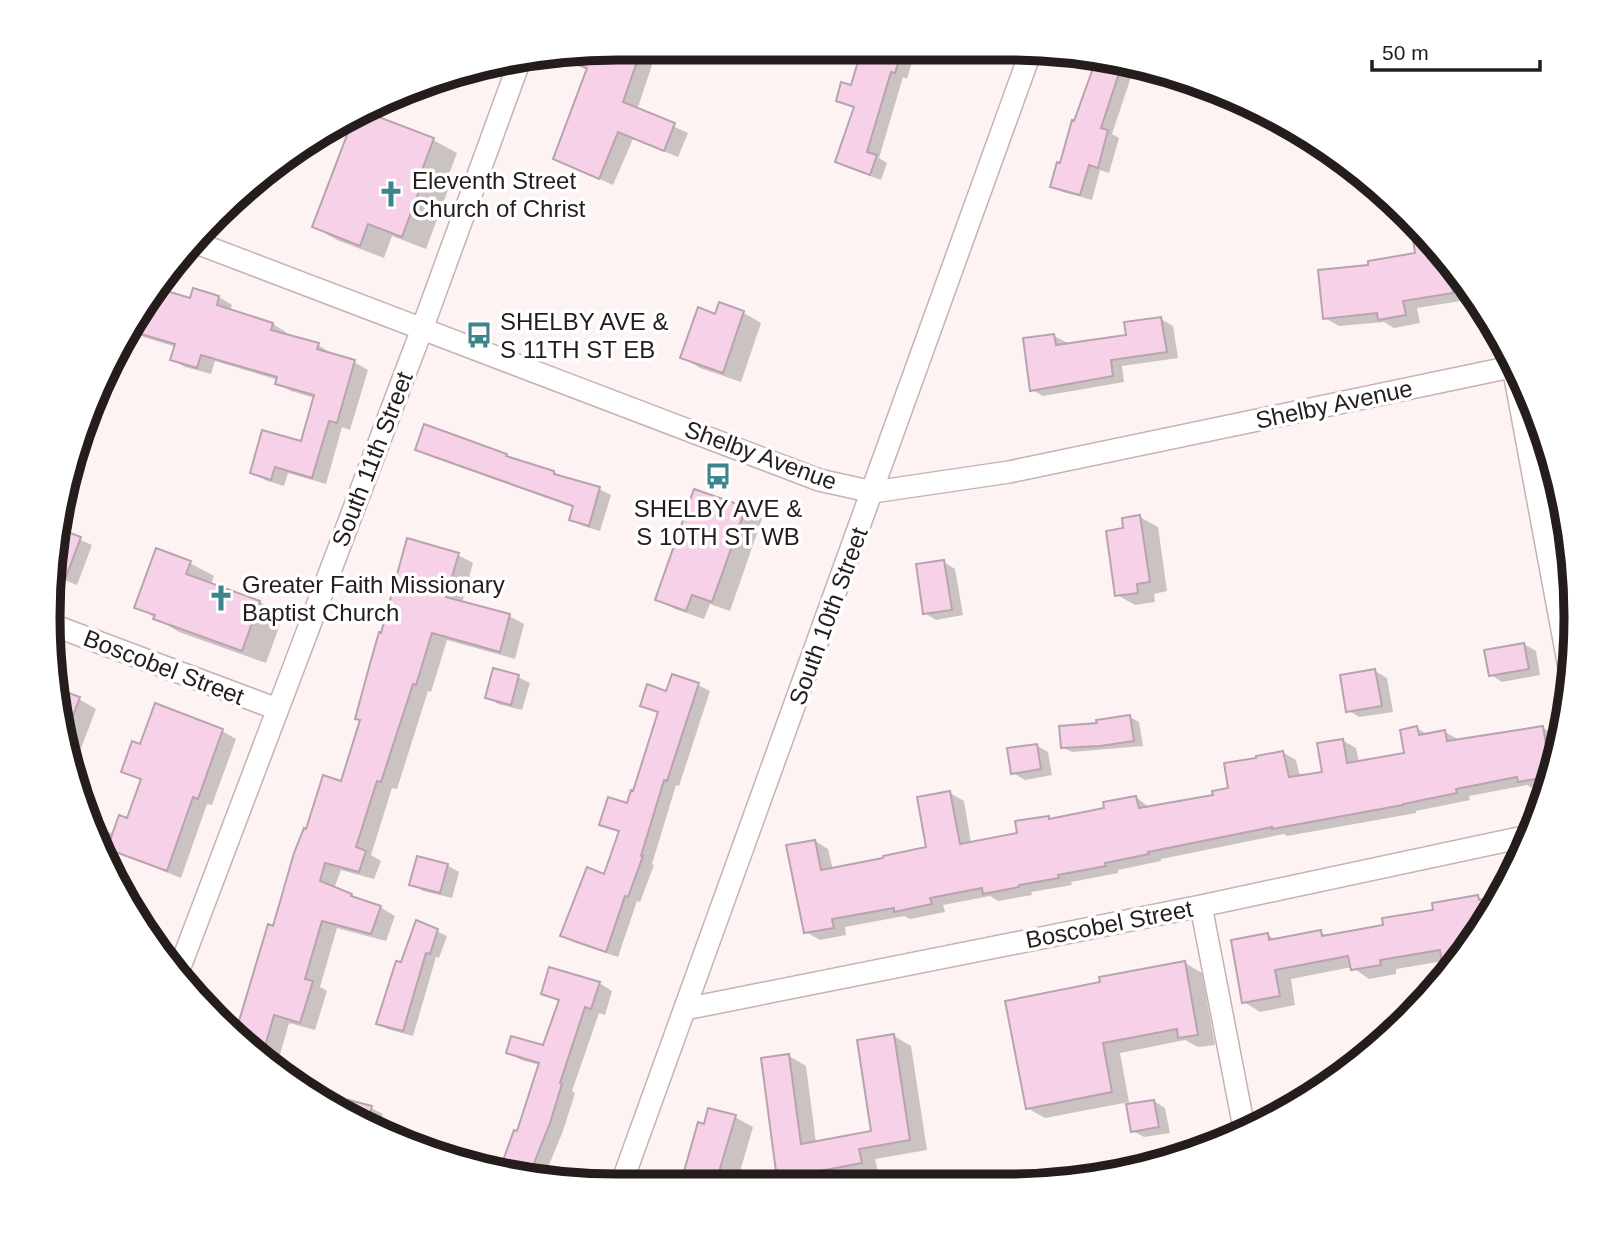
<svg xmlns="http://www.w3.org/2000/svg" width="1624" height="1234" viewBox="0 0 1624 1234" font-family="Arial,sans-serif">
  <style>
    .shadow { fill: #0003 }
    .building { fill: #f7d1e8; stroke: #b8a3af; stroke-width: 2 }
    .lines { fill: none; stroke-linecap: round; stroke-linejoin: round }
    .minor-casing { stroke: #c9b0b1; stroke-width: 24 }
    .minor { stroke: #fff; stroke-width: 21 }
    .labels { text-anchor: middle; dominant-baseline: central; stroke-width: 7; stroke-linejoin: round; paint-order: stroke }
    .poi-label { font-size: 24px; fill: #251c1c; stroke: #fff; text-anchor: start }
    .street-label { font-size: 24px; fill: #251c1c; stroke: #fff }
    .rim { fill: none; stroke: #251c1c; stroke-width: 9 }
  </style>
  <rect width="100%" height="100%" fill="#fef3f3"/>
  <path class="shadow" d="M617 47H658L637 110 688 133 678 157 633 139 613 185 555 159 588 71 574 62Z
    M863 48H916L907 79 903 77 879 158 887 163 881 180 848 168 837 162 856 109 838 100 852 87Z
    M1099 58 1153 66 1150 76 1133 71 1112 134 1119 138 1109 173 1100 170 1092 200 1063 192 1052 186Z
    M360 112 433 140 457 153 444 187 448 190 426 249 392 236 384 258 337 240 314 227 357 113Z
    M1413 228 1465 283 1467 300 1417 308 1420 323 1394 328 1384 322 1339 326 1325 318 1370 267 1417 254Z
    M194 290 219 297 232 305 230 311 273 324 286 332 285 335 318 345 331 353V355L354 362 368 370 350 430 342 427 326 484 288 473 284 486 265 480 252 473 302 444 315 398 291 391 277 384 278 380 215 361 211 374 185 367 172 359 176 347 144 337 131 330 191 300Z
    M720 305 744 313 761 323 741 382 700 368 682 357 716 316Z
    M1161 319 1173 326 1178 358 1122 366 1124 382 1043 396 1032 390 1054 336 1066 342V345L1128 336Z
    M418 449 506 456 515 461 554 472 566 479 599 489 611 495 600 531 583 526 571 519 575 508 429 456Z
    M745 509 762 519 730 611 710 604 704 619 675 609 657 599Z
    M1140 517 1158 527 1167 591 1154 594 1155 602 1135 605 1117 595 1125 529Z
    M57 530 92 545 77 585 54 576Z
    M157 550 190 563 214 576 211 585 260 602 283 616 266 663 179 632 137 607Z
    M458 555 473 563 462 603 509 616 524 624 515 659 447 640 431 692 428 691 397 789 392 788 371 855 381 861 374 879 341 870 334 889 380 907 395 916 386 941 337 928 320 987 327 991 315 1030 289 1023 276 1068 226 1029 240 1023 307 831 342 784Z
    M944 562 955 569 963 615 936 620 925 613Z
    M1524 644 1536 651 1540 675 1502 682 1491 675Z
    M1375 671 1387 678 1393 712 1359 717 1348 710Z
    M518 677 530 683 522 710 498 704 487 697Z
    M698 685 710 691 679 786 676 785 652 864 654 865 640 902 637 901 618 957 573 942 562 935 605 876 620 833 601 824 628 805 635 793 659 714 642 705Z
    M56 690 79 699 96 709 72 772Z
    M1130 717 1139 722 1143 746 1072 752 1062 747 1099 725Z
    M1416 728 1429 735 1445 732 1459 740 1543 728 1557 736 1559 750 1548 786 1534 789 1527 785 1469 796 1470 800 1416 811V813L1287 836 1284 834 1161 859V861L1118 870V873L1071 882 1072 885 1031 892 1032 895 998 901 990 896 943 905 945 912 910 919 904 916 845 927 846 935 820 940 806 932 815 841 828 849 833 870 928 848 950 793 964 801 971 843 1019 834 1048 818 1052 820 1106 810 1136 797 1150 808 1215 796 1230 789 1282 752 1296 760 1300 777 1324 773 1342 740 1356 748 1359 763 1406 755Z
    M222 731 236 739 212 805 207 804 181 878 100 846 89 824 114 834 128 820 142 781 123 771 141 746Z
    M1036 745 1048 752 1052 775 1025 780 1013 773Z
    M447 865 459 872 452 898 423 891 412 884Z
    M1478 897 1485 901 1500 898 1481 933 1453 967 1443 961 1396 969V974L1369 979 1352 967 1291 979 1295 1005 1260 1012 1244 1002 1268 935 1276 940 1320 932 1328 936 1385 926Z
    M127 900 141 908 137 920Z
    M417 922 447 936 439 958 436 957 413 1036 387 1029 378 1023Z
    M1185 963 1202 973 1215 1045 1198 1047 1185 1040 1120 1053 1129 1102 1045 1118 1027 1108 1102 983Z
    M599 983 612 991 605 1015 599 1013 572 1091 575 1093 563 1131 542 1182 503 1173 540 1065 521 1060 508 1052 545 1047 560 1002 543 993Z
    M894 1036 911 1046 927 1150 875 1159 878 1172 826 1182H786L779 1178 789 1056 806 1066 816 1143 873 1132Z
    M1154 1101 1165 1108 1170 1133 1144 1137 1133 1131Z
    M350 1102 371 1108 383 1114 378 1131 346 1117Z
    M735 1117 753 1127 737 1182H699L685 1174 705 1126Z"/>
  <path class="building" d="M617 47 640 53 623 102 675 123 664 151 618 132 599 179 553 159 587 68 551 56Z
    M862 48H903L895 73 891 72 867 152 877 155 870 175 835 162 854 107 836 101 841 82 851 85Z
    M1097 57 1123 61 1101 128 1108 130 1098 168 1089 165 1080 195 1050 187 1057 162 1060 163 1072 120 1074 121Z
    M363 111 434 138 421 173 425 175 402 237 368 224 360 246 312 227 355 114Z
    M1411 226 1449 267 1453 293 1403 301 1406 315 1378 320 1377 313 1323 319 1318 270 1368 265V261L1415 253Z
    M193 288 219 296 217 305 273 323 271 330 319 343 317 349 355 360 337 423 329 421 312 478 275 467 271 480 250 473 262 430 301 441 314 395 275 384 277 377 201 355 197 368 170 360 175 344 130 331 160 289 190 298Z
    M719 302 744 311 723 373 680 358 698 307 715 314Z
    M1161 317 1167 352 1111 360 1113 376 1030 391 1023 338 1054 334 1056 345 1126 335 1124 322Z
    M424 424 507 454 506 456 554 471V474L600 487 589 526 569 520 573 506 415 450Z
    M694 489 746 507 712 602 692 595 686 611 655 600Z
    M1140 515 1150 582 1137 584 1138 593 1115 596 1106 531 1123 528 1122 518Z
    M57 528 81 537 56 603 52 602Z
    M407 538 459 553 446 597 510 614 500 652 432 633 416 685 413 684 381 782 377 781 356 847 366 851 359 872 325 863 320 881 352 894 351 896 381 906 371 934 322 921 305 979 313 981 300 1023 274 1015 262 1057 214 1020 208 1013 239 1021 268 924 273 926 294 853 304 828 306 829 323 775 341 781 360 720 355 719 368 671 379 632 381 633Z
    M156 548 191 561 186 574 260 601 242 651 153 619 155 615 134 608Z
    M944 560 952 610 923 614 916 564Z
    M1524 643 1529 669 1489 676 1484 650Z
    M493 668 519 675 511 705 485 698Z
    M1375 669 1382 706 1346 712 1340 675Z
    M672 674 699 683 667 781 664 780 641 856H643L628 897 625 896 606 952 560 936 587 867 604 874 619 831 599 825 608 797 627 803 631 790 633 791 658 712 640 706 647 684 666 691Z
    M55 688 80 697 65 736 58 704Z
    M155 703 223 729 198 799 193 797 167 871 107 849 119 815 127 818 141 779 121 772 132 741 140 744Z
    M1130 715 1134 741 1100 746 1061 748 1059 726 1097 723 1096 720Z
    M1417 726 1419 735 1445 730 1447 741 1543 726 1551 776 1518 782 1517 777 1456 789 1457 793 1403 804V805L1272 829V827L1148 852 1149 854 1105 863 1106 866 1058 875 1059 878 1019 885V887L983 894 982 888 930 898 932 904 894 912V908L832 919 834 928 804 933 786 845 815 840 821 870 883 858V856L926 847 917 797 950 791 960 844 1017 833 1015 821 1049 816V819L1104 808 1103 802 1136 796 1139 808 1213 795 1212 791 1228 788 1224 763 1256 758V756L1283 751 1289 777 1322 772 1317 743 1343 739 1347 763 1404 753 1400 730Z
    M1037 744 1041 769 1011 774 1007 748Z
    M417 856 448 864 440 893 409 885Z
    M1478 895 1479 900 1500 897 1481 933 1460 959 1442 962 1440 950 1380 960 1381 965 1351 970 1348 956 1275 970 1280 996 1242 1003 1231 940 1268 933 1269 940 1321 930 1322 936 1383 925 1382 918 1433 910 1432 903Z
    M416 920 438 929 430 954 426 953 403 1031 376 1024 396 961 401 962Z
    M1185 961 1198 1035 1178 1038 1177 1029 1103 1043 1112 1092 1026 1109 1005 1001 1100 982 1099 977Z
    M549 967 600 982 591 1009 585 1007 560 1083 562 1084 550 1123 528 1178 500 1169 514 1130 517 1131 539 1063 506 1053 511 1036 543 1045 559 1000 541 994Z
    M894 1034 910 1140 859 1149 862 1163 777 1179 761 1058 789 1054 801 1144 871 1131 857 1040Z
    M349 1100 372 1106 367 1126 345 1116Z
    M1154 1100 1159 1127 1131 1132 1126 1104Z
    M708 1108 736 1115 716 1182 683 1175 698 1122 704 1124Z"/>
  <g class="lines">
    <g class="minor-casing">
      <path id="minor" d="M194 242 819 480 873 492 1009 472 1516 366
        M1511 356 1571 678
        M50 624 277 709
        M1201 906 1245 1133
        M177 975 422 329 520 60
        M685 1009 1201 906 1533 835
        M622 1182 1032 48"/>
    </g>
    <use href="#minor" class="minor"/>
  </g>
  <defs>
    <g id="church-bare" transform="scale(2.1)"><path d="M-1.2-6h2.4v3.5h3.3v2.4h-3.3V6h-2.4V-.1h-3.3v-2.4h3.3Z" fill="#3d848d" stroke="#fff" stroke-width="2.5" paint-order="stroke"/></g>
    <g id="bus-bare" transform="scale(2.1)"><path d="M-5-6H5V4H4V6H2V4H-2V6H-4V4H-5ZM-3.5-4V0h7V-4ZM-3.5 1.2v1.5H-2V1.2ZM2 1.2v1.5H3.5V1.2Z" fill="#3d848d" stroke="#fff" stroke-width="2.5" paint-order="stroke"/></g>
  </defs>
  <g fill-rule="evenodd">
    <use href="#church-bare" x="391" y="194"/>
    <use href="#bus-bare" x="479" y="335"/>
    <use href="#bus-bare" x="718" y="476"/>
    <use href="#church-bare" x="221" y="598"/>
  </g>
  <g class="labels">
    <g class="poi-label">
      <text x="412" y="180">Eleventh Street<tspan x="412" dy="28">Church of Christ</tspan></text>
      <text x="500" y="321">SHELBY AVE &amp;<tspan x="500" dy="28">S 11TH ST EB</tspan></text>
      <text x="718" y="508" text-anchor="middle">SHELBY AVE &amp;<tspan x="718" dy="28">S 10TH ST WB</tspan></text>
      <text x="242" y="584">Greater Faith Missionary<tspan x="242" dy="28">Baptist Church</tspan></text>
    </g>
    <g class="street-label">
      <text transform="translate(1334 404) rotate(-12)">Shelby Avenue</text>
      <text transform="translate(761 455) rotate(20)">Shelby Avenue</text>
      <text transform="translate(372 459) rotate(-69)">South 11th Street</text>
      <text transform="translate(828 616) rotate(-70)">South 10th Street</text>
      <text transform="translate(164 667) rotate(21)">Boscobel Street</text>
      <text transform="translate(1109 924) rotate(-11)">Boscobel Street</text>
    </g>
  </g>
  <path d="M0 0H1624V1234H0ZM617 60H1007A557 557 0 0 1 1564 617V617A557 557 0 0 1 1007 1174H617A557 557 0 0 1 60 617V617A557 557 0 0 1 617 60Z" fill="#fff" fill-rule="evenodd"/>
  <path class="rim" d="M617 60H1007A557 557 0 0 1 1564 617V617A557 557 0 0 1 1007 1174H617A557 557 0 0 1 60 617V617A557 557 0 0 1 617 60Z"/>
  <path d="M1372 60v10h168v-10" fill="none" stroke="#251c1c" stroke-width="3.5"/>
  <text x="1382" y="60" font-size="21" fill="#251c1c" stroke="#ffffff" stroke-width="5" paint-order="stroke">50 m</text>
</svg>
